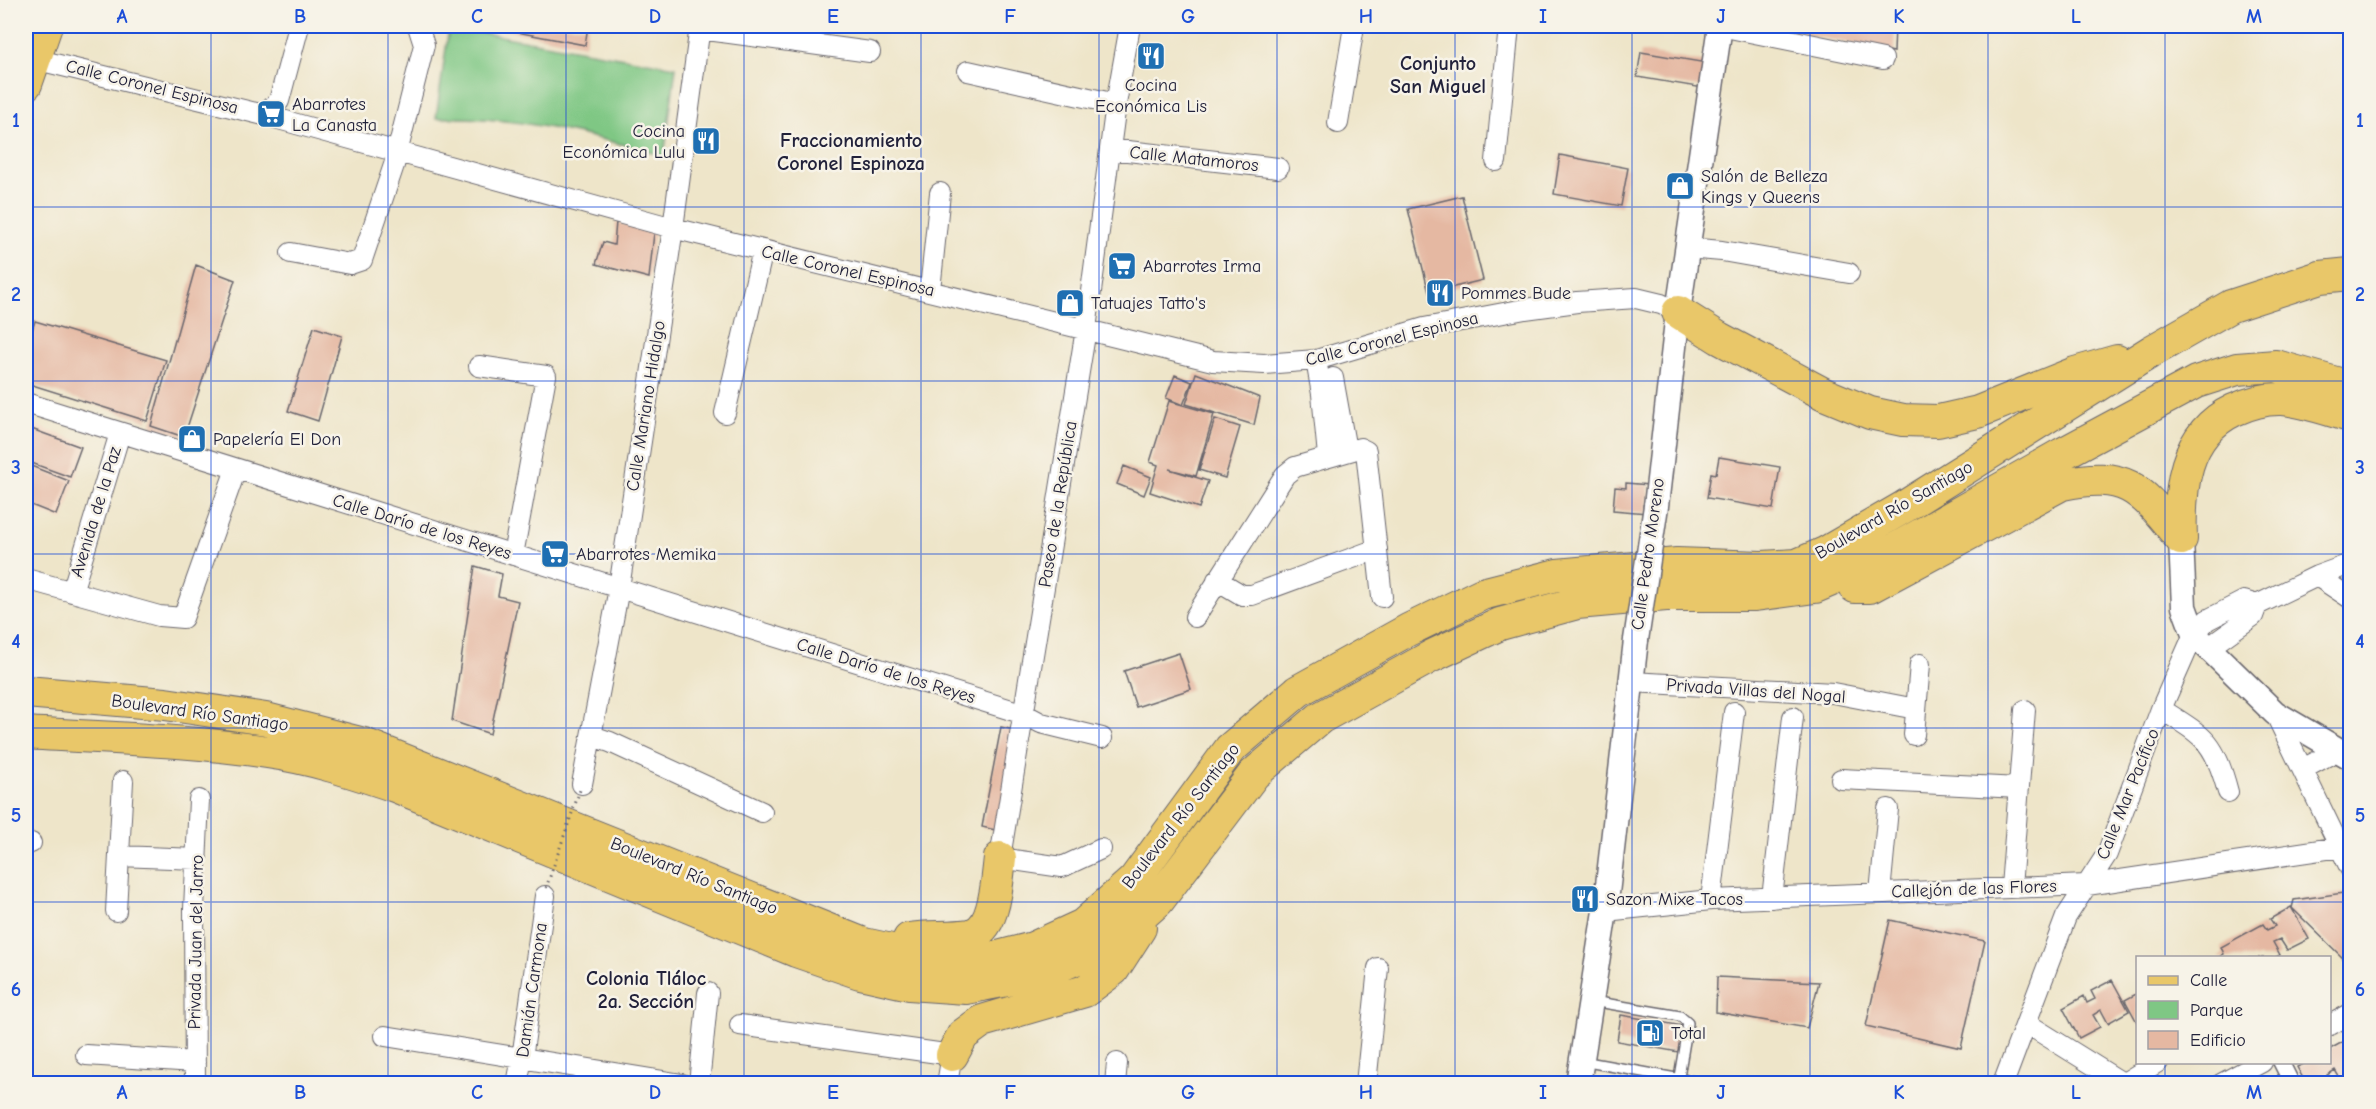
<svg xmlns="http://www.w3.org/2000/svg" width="2376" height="1109" viewBox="0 0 2376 1109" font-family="'Comic Neue',sans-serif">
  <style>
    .built { fill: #f3d4bf }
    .green { fill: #7fc784; stroke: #507460; stroke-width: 1.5 }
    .building { fill: #e5b8a2 }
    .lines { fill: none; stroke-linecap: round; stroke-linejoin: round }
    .service-casing { stroke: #69666d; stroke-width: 12 }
    .pedestrian-casing { stroke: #69666d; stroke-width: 18 }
    .minor-casing { stroke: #69666d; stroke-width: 22 }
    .tertiary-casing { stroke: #69666d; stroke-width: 27 }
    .primary-casing { stroke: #69666d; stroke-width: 34 }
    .service { stroke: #fff; stroke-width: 9 }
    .pedestrian { stroke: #fff; stroke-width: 15 }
    .minor { stroke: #fff; stroke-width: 20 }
    .tertiary { stroke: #fff; stroke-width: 24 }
    .primary { stroke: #e9c769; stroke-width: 32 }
    .tertiary-bridge-casing { stroke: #69666d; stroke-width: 27; stroke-linecap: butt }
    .path-bridge { stroke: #69666d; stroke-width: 3; stroke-dasharray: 1.5 4.5; stroke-linecap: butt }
    .tertiary-bridge { stroke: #fff; stroke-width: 24 }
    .grid { fill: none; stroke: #1d4ed8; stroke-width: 1.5; stroke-opacity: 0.55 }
    .labels { text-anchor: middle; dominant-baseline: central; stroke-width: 5; stroke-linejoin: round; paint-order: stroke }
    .poi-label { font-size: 18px; fill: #22223b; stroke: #f7f3e8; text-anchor: start }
    .street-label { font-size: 18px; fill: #22223b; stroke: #f7f3e8 }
    .neighbourhood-label { font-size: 20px; font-weight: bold; fill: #22223b; stroke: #f7f3e8 }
    .neatline { fill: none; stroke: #1d4ed8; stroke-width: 2 }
    .grid-label { font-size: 20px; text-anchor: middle; font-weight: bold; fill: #1d4ed8 }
  </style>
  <rect width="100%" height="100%" fill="#f7f3e8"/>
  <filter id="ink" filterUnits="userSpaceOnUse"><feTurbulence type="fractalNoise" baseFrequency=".0167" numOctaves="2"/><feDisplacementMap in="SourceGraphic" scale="12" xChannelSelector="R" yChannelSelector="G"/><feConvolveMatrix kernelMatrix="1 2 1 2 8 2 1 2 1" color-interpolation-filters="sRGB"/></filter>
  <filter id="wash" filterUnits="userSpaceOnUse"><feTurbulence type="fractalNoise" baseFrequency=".008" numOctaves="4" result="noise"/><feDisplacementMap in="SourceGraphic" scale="24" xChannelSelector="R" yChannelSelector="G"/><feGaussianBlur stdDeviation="1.35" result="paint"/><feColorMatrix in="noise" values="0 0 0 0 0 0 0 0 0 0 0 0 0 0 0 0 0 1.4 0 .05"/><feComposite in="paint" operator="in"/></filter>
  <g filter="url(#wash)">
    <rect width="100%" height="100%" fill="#eee5c9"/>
    <path class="built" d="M26 422 87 444 63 520 26 509Z"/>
    <path class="green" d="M449 27 676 67 664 156C590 135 514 115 436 118Z"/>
    <g id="blocks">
      <path class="building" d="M485 26H588L585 45Z
        M1774 26H1895L1894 52 1774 28Z
        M1641 52 1707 63 1703 88 1637 77Z
        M1560 155 1628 168 1621 206 1554 194Z
        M1462 196 1483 280 1429 293 1408 209Z
        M616 222 654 233 649 278 596 264 603 242 614 245Z
        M196 265 235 280 184 437 151 426Z
        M35 321 166 360 147 421 26 383V350Z
        M314 327 342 336 318 421 288 411Z
        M1196 373 1260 398 1254 425 1186 404Z
        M1175 375 1192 382 1183 405 1166 398Z
        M1169 401 1214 414 1196 476 1169 469 1208 481 1199 508 1150 492 1158 465 1150 462Z
        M1215 419 1240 427 1225 478 1199 470Z
        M26 427 81 447 70 477 26 461Z
        M1719 457 1780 467 1773 509 1707 498 1711 473 1716 474Z
        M26 464 69 481 56 515 26 503Z
        M1124 466 1151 477 1144 495 1117 484Z
        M1626 483 1649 485 1647 513 1613 510 1615 487 1626 488Z
        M475 566 502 574 498 596 518 601 490 734 452 721Z
        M1179 653 1191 689 1136 707 1124 671Z
        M1001 727 1019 731 1000 831 982 827Z
        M2350 892V965L2292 908 2294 900Z
        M2291 907 2309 939 2287 950 2280 939 2273 942 2280 955 2274 958H2218L2224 954 2221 947 2263 924 2267 930 2275 926 2270 919Z
        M1890 920 1985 941 1961 1048 1866 1026Z
        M1717 977 1819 982 1807 1028 1716 1012Z
        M2112 980 2129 1011 2108 1023 2101 1010 2093 1015 2100 1027 2079 1038 2063 1008 2084 996 2087 1003 2095 999 2091 991Z
        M2138 993V1024L2125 1000Z
        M1621 1015 1683 1026 1678 1052 1617 1041Z
        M2350 1038V1053L2345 1056 2349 1063 2350 1062V1078L2342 1082 2335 1070 2327 1075 2332 1084H2306L2297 1067 2306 1062H2330V1049Z"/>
    </g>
  </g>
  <g filter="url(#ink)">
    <use href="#blocks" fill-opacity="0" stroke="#69666d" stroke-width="1.5"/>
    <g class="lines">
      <g class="service-casing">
        <path id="service" d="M1592 1001 1680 1016 1688 1023 1679 1077
          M1582 1061 1709 1084"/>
      </g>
      <g class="pedestrian-casing">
        <path id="pedestrian" d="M2281 1062 2292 1084"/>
      </g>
      <g class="minor-casing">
        <path id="minor" d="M1720 26 1883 59
          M700 29 870 52
          M26 57 264 115 673 228 1213 361 1264 364 1316 360 1424 328 1525 309 1577 302 1636 298 1661 304 1678 312
          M968 71 1116 104
          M264 115 279 101 299 26
          M1338 123 1354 26
          M1110 149 1278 168
          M1496 161 1509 26
          M1687 248 1722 251 1849 273
          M291 253 350 264 362 260 394 165 424 45 418 26
          M930 290 940 193
          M1316 360 1322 394 1328 456
          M479 366 546 376 513 555
          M1333 378 1346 450
          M26 403 1024 714 1041 723 1102 738
          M725 413 763 250
          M2317 576 2350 598
          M26 579 159 616 183 618 236 469
          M1217 580 1242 595H1252L1377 549
          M72 592 120 433
          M1195 617 1285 475 1295 467 1360 448 1366 451 1382 597
          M2208 648 2253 616 2257 605
          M1631 682 1833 693 1916 709
          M2161 709C2205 737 2214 740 2228 792
          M2275 713 2350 868
          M1914 735 1920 664
          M592 736 610 742 762 812
          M2303 769 2338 750
          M1841 779 2019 788
          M582 784 619 588 673 228 700 26
          M26 844 31 843
          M1101 849 1062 867 1000 858 1086 329 1116 104 1130 26
          M119 856 197 859
          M2011 887 2025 710
          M1880 893 1888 809
          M1772 898 1793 717
          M1711 900 1734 712
          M116 911 123 781
          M1605 911 1711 900 2087 885 2340 847
          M2026 1023 2124 1084
          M740 1025 952 1055 947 1084
          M2330 1025 2350 1014
          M385 1036 682 1084
          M86 1055 195 1062
          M2124 1083 2158 1062
          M195 1084 194 909 199 800
          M517 1084 522 1058 545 896
          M699 1084 708 993
          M1115 1084 1117 1063
          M1366 1084 1378 968
          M2003 1084 2066 917 2107 854 2161 709 2194 634 2207 620 2244 601 2257 605 2317 576 2350 564
          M2221 1084 2262 1062"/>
      </g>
      <g class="tertiary-casing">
        <path id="tertiary" d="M1656 506 1678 312 1720 26
          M2181 539 2184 607 2194 634 2275 713 2350 757
          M1578 1084 1605 911 1636 640"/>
      </g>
      <g class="primary-casing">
        <path id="primary" d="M26 84 46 26
          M1678 312 1719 338 1824 394 1870 413 1903 420 1938 421 1978 412 2075 373 2117 361
          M2181 539C2179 490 2183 434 2234 410 2249 403 2265 398 2283 399 2305 401 2329 410 2350 416
          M1855 587H1870L2062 484C2129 470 2141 490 2181 539
          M26 692 165 704 266 719 364 744 864 944 915 955 967 959 998 957 1033 948 1083 925 1134 880 1230 749 1298 691 1408 630 1482 594 1557 575 1677 564 1762 567 1797 565 1825 553 1904 507 2152 351 2231 306 2320 277 2350 274
          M26 733C106 738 187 740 267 752 311 758 353 772 395 786L796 951 860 973 909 984 966 988 1040 974 1108 945 1158 901 1254 774 1320 718 1432 656 1500 624 1577 603 1666 595H1755L1815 587 1871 563 2062 454 2196 382 2237 369 2276 366 2350 387
          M909 939C929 936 950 938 970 935 996 930 997 880 1000 858
          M952 1055 963 1035 982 1021 1085 991 1113 970 1140 928"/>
      </g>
      <use href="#service" class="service"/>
      <use href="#pedestrian" class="pedestrian"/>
      <use href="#minor" class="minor"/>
      <use href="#tertiary" class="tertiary"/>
      <use href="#primary" class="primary"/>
      <g class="tertiary-bridge-casing">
        <path id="tertiary-bridge" d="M1636 640 1656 506"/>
      </g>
      <path class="path-bridge" d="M546 888 580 790"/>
      <use href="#tertiary-bridge" class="tertiary-bridge"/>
    </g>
  </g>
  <path class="grid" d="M211 26V1084M388 26V1084M566 26V1084M744 26V1084M921 26V1084M1099 26V1084M1277 26V1084M1455 26V1084M1632 26V1084M1810 26V1084M1988 26V1084M2165 26V958M26 207H2350M26 381H2350M26 554H2350M26 728H2350M26 902H2350M2165 1062V1084"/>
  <defs>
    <g id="restaurant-square" transform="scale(1.5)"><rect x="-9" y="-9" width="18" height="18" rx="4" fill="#1f6fb2" stroke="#f7f3e8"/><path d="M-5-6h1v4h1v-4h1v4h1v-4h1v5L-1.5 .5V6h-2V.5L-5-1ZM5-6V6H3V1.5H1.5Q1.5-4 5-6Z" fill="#fff"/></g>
    <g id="supermarket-square" transform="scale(1.5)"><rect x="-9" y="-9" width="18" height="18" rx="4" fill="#1f6fb2" stroke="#f7f3e8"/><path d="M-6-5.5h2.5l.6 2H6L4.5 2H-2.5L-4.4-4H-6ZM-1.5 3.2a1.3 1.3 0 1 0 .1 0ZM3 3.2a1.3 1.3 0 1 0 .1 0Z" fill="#fff"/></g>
    <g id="shop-square" transform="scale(1.5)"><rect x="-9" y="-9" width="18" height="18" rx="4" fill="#1f6fb2" stroke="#f7f3e8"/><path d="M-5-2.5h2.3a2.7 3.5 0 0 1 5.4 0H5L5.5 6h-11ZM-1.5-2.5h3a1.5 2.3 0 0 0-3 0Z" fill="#fff"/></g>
    <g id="fuel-square" transform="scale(1.5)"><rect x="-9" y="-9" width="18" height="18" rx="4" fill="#1f6fb2" stroke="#f7f3e8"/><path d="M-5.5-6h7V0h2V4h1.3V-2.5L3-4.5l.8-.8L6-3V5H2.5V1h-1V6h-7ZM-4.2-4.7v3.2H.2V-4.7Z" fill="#fff"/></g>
  </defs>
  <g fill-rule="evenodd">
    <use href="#restaurant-square" x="1151" y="56"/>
    <use href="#supermarket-square" x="271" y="114"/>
    <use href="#restaurant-square" x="706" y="141"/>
    <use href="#shop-square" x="1680" y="186"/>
    <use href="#supermarket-square" x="1122" y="266"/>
    <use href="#restaurant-square" x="1440" y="293"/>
    <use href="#shop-square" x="1070" y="303"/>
    <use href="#shop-square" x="192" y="439"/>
    <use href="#supermarket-square" x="555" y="554"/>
    <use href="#restaurant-square" x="1585" y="899"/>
    <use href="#fuel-square" x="1650" y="1033"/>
  </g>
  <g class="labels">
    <g class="poi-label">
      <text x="1151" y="85" text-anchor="middle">Cocina<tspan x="1151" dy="21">Económica Lis</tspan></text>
      <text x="292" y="104">Abarrotes<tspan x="292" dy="21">La Canasta</tspan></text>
      <text x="685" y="131" text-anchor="end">Cocina<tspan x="685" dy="21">Económica Lulu</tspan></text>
      <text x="1701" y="176">Salón de Belleza<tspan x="1701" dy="21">Kings y Queens</tspan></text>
      <text x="1143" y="266">Abarrotes Irma</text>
      <text x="1461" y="293">Pommes Bude</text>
      <text x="1091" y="303">Tatuajes Tatto's</text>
      <text x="213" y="439">Papelería El Don</text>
      <text x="576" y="554">Abarrotes Memika</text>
      <text x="1606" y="899">Sazon Mixe Tacos</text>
      <text x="1671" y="1033">Total</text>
    </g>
    <g class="street-label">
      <text transform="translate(152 87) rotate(14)">Calle Coronel Espinosa</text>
      <text transform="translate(1194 159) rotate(6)">Calle Matamoros</text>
      <text transform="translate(848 271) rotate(13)">Calle Coronel Espinosa</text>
      <text transform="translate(1392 339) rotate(-14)">Calle Coronel Espinosa</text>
      <text transform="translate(646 406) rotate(-81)">Calle Mariano Hidalgo</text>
      <text transform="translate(1058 504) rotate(-81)">Paseo de la República</text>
      <text transform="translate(1894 510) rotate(-30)">Boulevard Río Santiago</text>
      <text transform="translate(96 512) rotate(-73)">Avenida de la Paz</text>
      <text transform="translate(422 527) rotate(17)">Calle Darío de los Reyes</text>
      <text transform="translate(1648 554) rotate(-82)">Calle Pedro Moreno</text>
      <text transform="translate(886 671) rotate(17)">Calle Darío de los Reyes</text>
      <text transform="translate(1756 691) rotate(4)">Privada Villas del Nogal</text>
      <text transform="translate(200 713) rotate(8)">Boulevard Río Santiago</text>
      <text transform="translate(2128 794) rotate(-68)">Calle Mar Pacífico</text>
      <text transform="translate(1181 816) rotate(-52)">Boulevard Río Santiago</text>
      <text transform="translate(694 876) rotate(22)">Boulevard Río Santiago</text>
      <text transform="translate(1974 889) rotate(-2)">Callejón de las Flores</text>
      <text transform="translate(196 942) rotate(-89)">Privada Juan del Jarro</text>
      <text transform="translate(532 990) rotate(-82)">Damián Carmona</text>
    </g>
    <g class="neighbourhood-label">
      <text x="1438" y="63">Conjunto<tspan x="1438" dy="23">San Miguel</tspan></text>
      <text x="851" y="140">Fraccionamiento<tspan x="851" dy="23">Coronel Espinoza</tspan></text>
      <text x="646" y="978">Colonia Tláloc<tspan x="646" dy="23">2a. Sección</tspan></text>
    </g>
  </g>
  <rect width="2376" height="1109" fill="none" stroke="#f7f3e8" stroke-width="66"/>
  <rect x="2136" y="956" width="195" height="108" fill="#f7f3e8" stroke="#a29fa3" stroke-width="1.5"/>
  <rect x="2148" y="976" width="30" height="9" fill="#e9c769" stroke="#a29fa3" stroke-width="1.5"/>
  <text x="2190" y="986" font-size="18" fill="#22223b">Calle</text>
  <rect x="2148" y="1001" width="30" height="18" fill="#7fc784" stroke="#a29fa3" stroke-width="1.5"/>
  <text x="2190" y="1016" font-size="18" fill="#22223b">Parque</text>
  <rect x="2148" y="1031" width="30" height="18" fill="#e5b8a2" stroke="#a29fa3" stroke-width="1.5"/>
  <text x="2190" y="1046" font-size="18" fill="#22223b">Edificio</text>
  <rect x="33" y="33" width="2310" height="1043" class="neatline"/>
  <g class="grid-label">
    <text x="122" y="23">A</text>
    <text x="300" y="23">B</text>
    <text x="477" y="23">C</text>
    <text x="655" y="23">D</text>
    <text x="833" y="23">E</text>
    <text x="1010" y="23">F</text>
    <text x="1188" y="23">G</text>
    <text x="1366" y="23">H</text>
    <text x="1543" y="23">I</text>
    <text x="1721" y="23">J</text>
    <text x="1899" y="23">K</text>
    <text x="2076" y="23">L</text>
    <text x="2254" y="23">M</text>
    <text x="16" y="127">1</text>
    <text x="2360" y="127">1</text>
    <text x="16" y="301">2</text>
    <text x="2360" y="301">2</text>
    <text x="16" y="474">3</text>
    <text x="2360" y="474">3</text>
    <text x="16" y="648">4</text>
    <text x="2360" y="648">4</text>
    <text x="16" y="822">5</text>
    <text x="2360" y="822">5</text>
    <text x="16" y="996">6</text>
    <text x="2360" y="996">6</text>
    <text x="122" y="1099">A</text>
    <text x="300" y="1099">B</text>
    <text x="477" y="1099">C</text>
    <text x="655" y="1099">D</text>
    <text x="833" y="1099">E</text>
    <text x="1010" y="1099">F</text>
    <text x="1188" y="1099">G</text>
    <text x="1366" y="1099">H</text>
    <text x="1543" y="1099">I</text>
    <text x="1721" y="1099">J</text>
    <text x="1899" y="1099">K</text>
    <text x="2076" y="1099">L</text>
    <text x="2254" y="1099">M</text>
  </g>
</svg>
